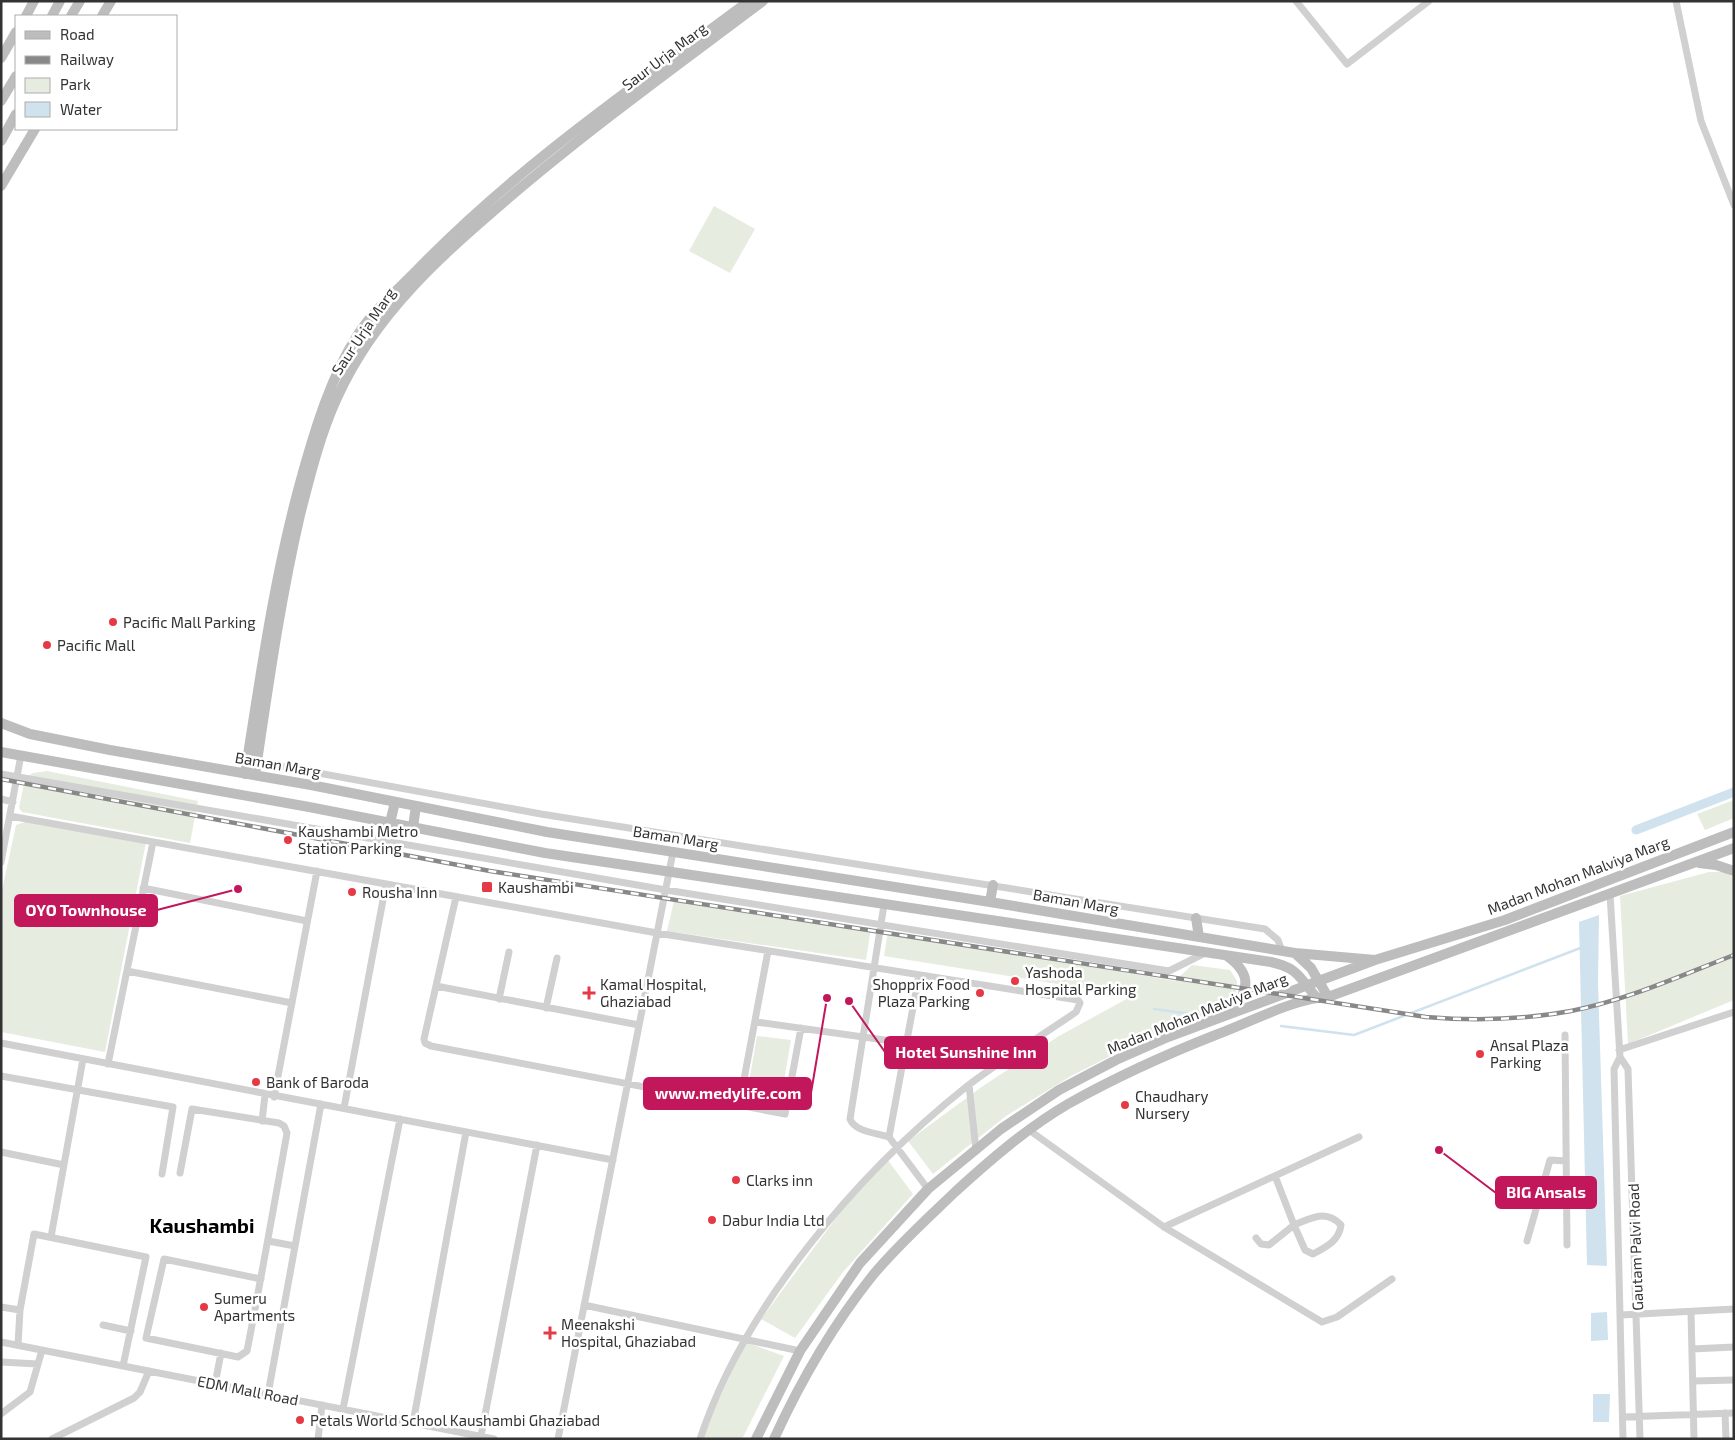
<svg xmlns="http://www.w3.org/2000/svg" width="1735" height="1440" viewBox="0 0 1735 1440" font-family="'Exo 2',sans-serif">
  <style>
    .green { fill: #e6ecdf }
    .water { fill: #cfe2ee }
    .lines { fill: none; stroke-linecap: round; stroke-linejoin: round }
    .stream { stroke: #cfe2ee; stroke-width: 2.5 }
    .canal { stroke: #cfe2ee; stroke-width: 9 }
    .street { stroke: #d0d0d0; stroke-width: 7 }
    .secondary { stroke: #bdbdbd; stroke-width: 10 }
    .rail-casing { stroke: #888; stroke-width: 4.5 }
    .rail { stroke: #fff; stroke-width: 2.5; stroke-dasharray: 8; stroke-linecap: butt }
    .poi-dot { fill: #e63946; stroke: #fff; stroke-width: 2 }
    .labels { text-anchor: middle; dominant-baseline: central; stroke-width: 5; stroke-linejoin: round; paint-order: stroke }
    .street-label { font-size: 15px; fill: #333; stroke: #fff }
    .poi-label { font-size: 15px; fill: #333; stroke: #fff; text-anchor: start }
    .district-label { font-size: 20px; font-weight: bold; fill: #000; stroke: #fff }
    .leader { fill: none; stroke: #c2185b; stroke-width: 2 }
    .callout-dot { fill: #c2185b; stroke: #fff; stroke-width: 2 }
    .callout { fill: #c2185b; stroke: #c2185b; stroke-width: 2 }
    .callout-label { font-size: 16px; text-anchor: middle; font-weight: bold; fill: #fff }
  </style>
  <rect width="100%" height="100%" fill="#fff"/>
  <path class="green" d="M714 206 755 229 730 273 689 251Z
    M47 771 198 801 190 843 22 812 19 808 25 778 33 773Z
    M1734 800V818L1705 830 1697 814Z
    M28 821 146 842 105 1052 1 1032V895L16 825Z
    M1709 872H1725L1734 878V1000L1628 1044 1620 896Z
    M674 901 775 917 871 928 866 960 667 931Z
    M888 931 1175 981 1192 965 1230 970 1237 981 1236 992 1228 1004 1146 1038 1071 1076 1006 1116 933 1174 908 1141 983 1086 1059 1036 1132 996 884 956Z
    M757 1036 791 1040 780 1104 752 1099 747 1094Z
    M887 1159 913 1194 843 1272 795 1338 761 1319 851 1198Z
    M746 1342 784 1356 742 1439H700Z"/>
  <path class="water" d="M1599 915 1598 983 1607 1266 1587 1265 1579 922Z
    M1607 1312 1608 1340 1591 1341V1313Z
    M1593 1394H1610L1609 1422H1593Z"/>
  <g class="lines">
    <path class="stream" d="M1154 1009 1212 1017
      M1281 1026 1354 1035 1583 947"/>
    <path class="canal" d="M1636 830 1734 792"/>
    <path class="street" d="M1296 1 1347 64 1429 1
      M1676 1 1701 121 1734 205
      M253 761 541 814 1265 929 1278 940 1282 951
      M1 774 666 890 1169 971 1205 953
      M1 799 13 802
      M10 816 657 933 1078 1000 1080 1003 1076 1012C1040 1037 1001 1060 966 1087 858 1173 744 1306 700 1439
      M1 862 21 755
      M143 888 307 921
      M1610 894 1620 1057 1614 1069 1623 1439
      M456 897 424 1039 425 1043 431 1046 785 1114 801 1028
      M884 905 850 1119C855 1132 877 1133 889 1137
      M127 971 292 1003
      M919 975 889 1137 928 1189
      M436 986 639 1025
      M499 999 509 952
      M546 1008 557 958
      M756 1022 906 1043
      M1565 1035 1567 1245
      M1 1043 613 1160
      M1619 1050 1734 1012
      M1620 1057 1628 1069 1640 1439
      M108 1064 153 842
      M1 1076 173 1107 162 1174
      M969 1085 976 1150
      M274 1097 317 871
      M739 1106 768 951
      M344 1108 386 884
      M262 1121 265 1095
      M1029 1130 1164 1227 1322 1322 1337 1317 1392 1279
      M1 1152 64 1165
      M180 1173 192 1109 279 1123 284 1126 287 1133C274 1206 261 1279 247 1351L238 1357 146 1338 164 1259 261 1279
      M1164 1227 1359 1137
      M51 1237 83 1059
      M1256 1238 1261 1244 1269 1245 1294 1225 1305 1250 1313 1254C1326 1247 1339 1241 1341 1225 1326 1209 1312 1218 1294 1225L1275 1176
      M268 1241 295 1246
      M1527 1241 1550 1160 1566 1161
      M584 1305 800 1351
      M1 1307 20 1310 34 1234 146 1257 123 1366
      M1691 1312 1694 1439
      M1621 1315 1734 1309
      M103 1325 131 1331
      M1 1342 494 1439
      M18 1345 20 1310
      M1692 1349 1734 1347
      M1 1362 38 1364
      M1693 1381 1734 1380
      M215 1384 221 1353
      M268 1394 321 1104
      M343 1409 400 1119
      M1725 1413 1726 1439
      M1 1414 30 1392 42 1350
      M1623 1417 1734 1413
      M413 1423 466 1132
      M481 1436 537 1145
      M52 1439 134 1398 140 1392 149 1371
      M318 1439 322 1405
      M558 1439 673 852"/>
    <path class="secondary" d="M26 16 34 1
      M52 16 60 1
      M71 16 80 1
      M102 16 111 1
      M1 58 16 32
      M1 101 16 76
      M1 141 16 114
      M1 186 35 129
      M1 723 30 734 110 750 311 785 547 832 990 902 1295 953 1375 960
      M1 752 309 807 545 853 1271 962C1298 968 1299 977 1316 997
      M245 774C261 672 275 571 303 472 316 426 331 377 357 336 373 310 398 290 419 268 518 166 635 86 749 1
      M255 775C268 688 280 601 300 515 310 476 320 435 337 398 375 313 442 255 511 196 592 127 678 65 763 1
      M390 823 395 802
      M413 827 416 806
      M1699 863 1716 865 1734 871
      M990 902 993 885
      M1196 918 1199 937
      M1296 954 1311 968 1328 997
      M1227 956C1252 974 1249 988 1233 1012
      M756 1439 800 1351 860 1263 928 1189 1001 1129 1059 1090 1116 1060 1168 1037 1375 960 1505 920 1734 832
      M774 1439C801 1380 833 1325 873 1275 898 1245 927 1219 955 1192 990 1160 1027 1128 1068 1104 1116 1077 1167 1054 1218 1034 1248 1023 1298 997 1328 997L1734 848"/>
    <g class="rail-casing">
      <path id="rail" d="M1 779 490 871 1426 1017C1474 1021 1522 1020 1571 1011 1627 1000 1680 976 1734 955"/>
    </g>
    <use href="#rail" class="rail"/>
  </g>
  <g class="poi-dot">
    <circle cx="113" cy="622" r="5"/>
    <circle cx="47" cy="645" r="5"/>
    <circle cx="288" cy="840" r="5"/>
    <rect x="481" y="881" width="12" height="12" rx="2.5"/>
    <circle cx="352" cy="892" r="5"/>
    <circle cx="1015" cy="981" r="5"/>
    <path d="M586.5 985.5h5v5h5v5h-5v5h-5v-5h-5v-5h5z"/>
    <circle cx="980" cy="993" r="5"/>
    <circle cx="1480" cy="1054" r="5"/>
    <circle cx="256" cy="1082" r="5"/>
    <circle cx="1125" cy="1105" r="5"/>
    <circle cx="736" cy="1180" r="5"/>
    <circle cx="712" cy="1220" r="5"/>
    <circle cx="204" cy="1307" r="5"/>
    <path d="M547.5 1325.5h5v5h5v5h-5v5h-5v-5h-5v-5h5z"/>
    <circle cx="300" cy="1420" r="5"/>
  </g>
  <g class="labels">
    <g class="street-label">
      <text transform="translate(664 56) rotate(-37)">Saur Urja Marg</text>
      <text transform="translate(363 331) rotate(-56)">Saur Urja Marg</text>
      <text transform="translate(278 764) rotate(10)">Baman Marg</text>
      <text transform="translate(676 837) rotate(9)">Baman Marg</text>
      <text transform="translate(1578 875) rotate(-21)">Madan Mohan Malviya Marg</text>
      <text transform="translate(1076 901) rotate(10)">Baman Marg</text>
      <text transform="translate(1197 1013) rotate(-22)">Madan Mohan Malviya Marg</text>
      <text transform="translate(1635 1247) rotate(-92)">Gautam Palvi Road</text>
      <text transform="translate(248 1390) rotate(11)">EDM Mall Road</text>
    </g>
    <g class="poi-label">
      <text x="123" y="622">Pacific Mall Parking</text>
      <text x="57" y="645">Pacific Mall</text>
      <text x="298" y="831">Kaushambi Metro<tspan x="298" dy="17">Station Parking</tspan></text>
      <text x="498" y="887">Kaushambi</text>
      <text x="362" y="892">Rousha Inn</text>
      <text x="1025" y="972">Yashoda<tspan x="1025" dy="17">Hospital Parking</tspan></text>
      <text x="600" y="984">Kamal Hospital,<tspan x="600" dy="17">Ghaziabad</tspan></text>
      <text x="970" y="984" text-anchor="end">Shopprix Food<tspan x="970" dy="17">Plaza Parking</tspan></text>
      <text x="1490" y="1045">Ansal Plaza<tspan x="1490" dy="17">Parking</tspan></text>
      <text x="266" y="1082">Bank of Baroda</text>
      <text x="1135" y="1096">Chaudhary<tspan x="1135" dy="17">Nursery</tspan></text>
      <text x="746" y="1180">Clarks inn</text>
      <text x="722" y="1220">Dabur India Ltd</text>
      <text x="214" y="1298">Sumeru<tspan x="214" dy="17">Apartments</tspan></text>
      <text x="561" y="1324">Meenakshi<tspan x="561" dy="17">Hospital, Ghaziabad</tspan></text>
      <text x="310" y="1420">Petals World School Kaushambi Ghaziabad</text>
    </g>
    <g class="district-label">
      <text x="202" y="1225">Kaushambi</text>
    </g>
  </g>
  <path class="leader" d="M238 889L157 910M849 1001L885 1052M827 998L811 1093M1439 1150L1496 1193"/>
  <g class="callout-dot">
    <circle cx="238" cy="889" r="5"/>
    <circle cx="849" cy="1001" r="5"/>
    <circle cx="827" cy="998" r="5"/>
    <circle cx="1439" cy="1150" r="5"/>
  </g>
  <g class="callout">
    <rect x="15" y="895" width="142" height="31" rx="5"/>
    <rect x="885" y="1037" width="162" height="31" rx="5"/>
    <rect x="644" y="1078" width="167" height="31" rx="5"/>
    <rect x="1496" y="1177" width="100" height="31" rx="5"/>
  </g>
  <g class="callout-label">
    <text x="86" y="916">OYO Townhouse</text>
    <text x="966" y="1058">Hotel Sunshine Inn</text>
    <text x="728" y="1099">www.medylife.com</text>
    <text x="1546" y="1198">BIG Ansals</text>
  </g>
  <rect width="1735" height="1440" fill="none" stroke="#333333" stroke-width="5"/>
  <rect x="15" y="15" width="162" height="115" fill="#ffffff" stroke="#adadad"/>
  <rect x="25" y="31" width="25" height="8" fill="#bdbdbd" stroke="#adadad"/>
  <text x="60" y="40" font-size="15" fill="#333333">Road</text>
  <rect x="25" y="56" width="25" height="8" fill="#888888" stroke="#adadad"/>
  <text x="60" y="65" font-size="15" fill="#333333">Railway</text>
  <rect x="25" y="78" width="25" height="15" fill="#e6ecdf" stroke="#adadad"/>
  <text x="60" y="90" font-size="15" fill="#333333">Park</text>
  <rect x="25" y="102" width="25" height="15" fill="#cfe2ee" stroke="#adadad"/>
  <text x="60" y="115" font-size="15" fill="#333333">Water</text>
</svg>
